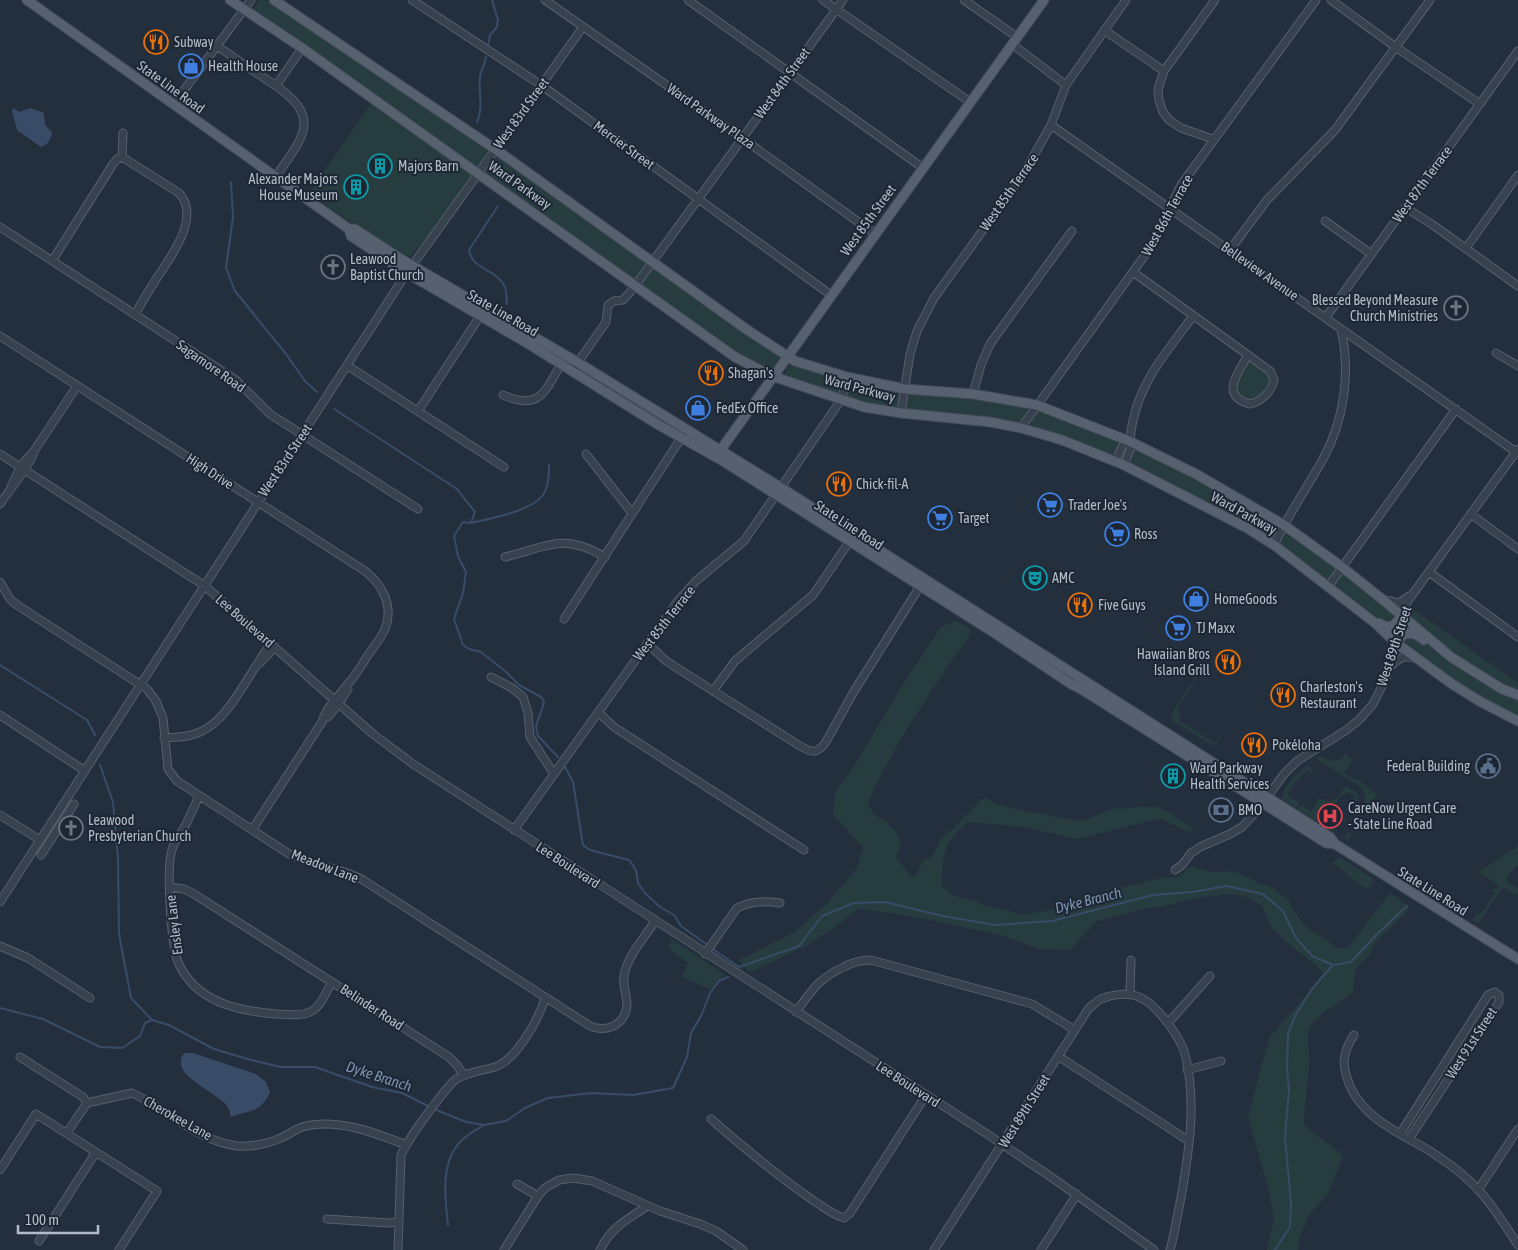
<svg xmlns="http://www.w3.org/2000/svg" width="1518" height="1250" viewBox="0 0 1518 1250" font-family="'Asap Condensed',sans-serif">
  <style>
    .green { fill: #263c3f }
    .water { fill: #394c67 }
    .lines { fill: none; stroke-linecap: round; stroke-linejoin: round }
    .stream { stroke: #394c67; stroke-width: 2 }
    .minor-casing { stroke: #565f6c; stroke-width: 9 }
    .major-casing { stroke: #414a57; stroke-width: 11 }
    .minor { stroke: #38414e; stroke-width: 7 }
    .major { stroke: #56606e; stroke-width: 9 }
    .labels { text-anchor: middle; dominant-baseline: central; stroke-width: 4; stroke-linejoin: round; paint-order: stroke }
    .poi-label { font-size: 14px; fill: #b4bcc9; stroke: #1d2633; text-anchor: start }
    .street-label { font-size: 14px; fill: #b4bcc9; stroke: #1d2633 }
    .water-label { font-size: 15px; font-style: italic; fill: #7c92b1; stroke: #1d2633 }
  </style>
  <rect width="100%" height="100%" fill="#242f3e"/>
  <path class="green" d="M259 0C277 0 306 25 322 36 377 73 431 111 486 149L488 153 479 165 474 166 254 11V8Z
    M372 102 472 174 431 233 411 256C400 257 340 215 328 206 322 201 317 195 312 189Z
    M493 157H496L645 262V267L637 278H631L484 173 483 171Z
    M652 269H655L777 355 779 359 770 371 766 370 734 350 644 287 642 282Z
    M1248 362C1258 364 1267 371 1271 381 1268 388 1258 401 1249 401 1244 400 1241 397 1237 394L1236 383Z
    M792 364 839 380 841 383 838 393 836 395 784 377 787 368Z
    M852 382 899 392 901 395 899 407 892 408 850 399 846 395 849 384Z
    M911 393 1015 404 1026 408 1028 413 1023 421 1015 422 910 410 906 406 907 398Z
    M1039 411 1119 442 1120 444 1114 453H1106L1032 425C1031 420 1034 413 1039 411Z
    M1138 448 1191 475 1276 525 1278 528 1272 539 1224 511 1133 463C1129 459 1132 454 1134 450Z
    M1286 532 1335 567 1336 571 1329 580 1325 579 1279 544V542Z
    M1342 574H1345L1394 613 1396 617 1393 623 1383 622 1337 587 1336 584Z
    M1410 607 1518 683V692L1459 656 1415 622 1410 617Z
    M955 621 970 628C970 642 959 649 952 660 921 707 890 752 868 803 873 818 881 817 891 826 897 831 899 839 901 845L896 856 910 876 915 877 923 860 932 857 942 838 953 829 982 799 986 798 994 803 1011 808 1078 821 1090 818 1111 809 1155 806 1169 812 1193 828 1191 832C1178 830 1171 820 1157 819L1077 839 1023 827 968 822C944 842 942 856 942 886L954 896 973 900 986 906 1025 915 1069 906 1083 897 1165 877 1176 878 1192 866 1210 872 1230 871 1242 874 1259 883 1270 886 1289 900 1292 909 1305 926 1338 948H1348L1390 893 1409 907 1408 911 1375 942 1370 954 1355 970 1353 992C1342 1002 1317 1014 1311 1025 1306 1033 1309 1047 1309 1055 1310 1079 1304 1101 1304 1125L1343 1155 1329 1192 1309 1215 1300 1236 1298 1250H1267L1274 1220 1269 1191 1248 1117 1269 1038 1297 1006 1323 973 1316 965 1292 947 1271 927 1262 906 1248 897 1229 894 1195 898 1170 905 1142 909 1095 922 1070 950 1039 949 1004 936 925 919 871 910 858 909 835 927 807 945 749 973 739 960 795 932 826 904 857 868 863 847 833 815 835 792 854 766 904 682 941 627Z
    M1406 637H1417L1447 661 1518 700V717L1451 680 1408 647 1404 641Z
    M1204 665 1205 666 1178 707 1177 709 1180 710 1177 714 1181 716 1179 720 1214 743 1218 740V742L1214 746 1174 722 1171 718 1172 713 1188 688Z
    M1346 754 1352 760 1344 773 1355 780 1357 779 1377 794 1347 840 1343 837 1346 836 1347 832 1350 834 1357 823 1354 820 1356 818 1359 820 1365 812 1361 809C1368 799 1365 795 1361 787L1316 759 1321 756C1330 762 1338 763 1346 754Z
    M1307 765 1313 771 1311 773 1308 770 1296 781 1287 794 1291 798 1300 802 1296 808 1282 799 1284 791 1289 782 1296 774Z
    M1346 786C1352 790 1362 793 1358 802L1353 801 1355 796 1347 792 1345 795 1342 794 1336 803 1325 805 1318 816 1334 827 1338 824 1333 831 1297 809 1299 806 1301 807 1304 802 1303 807 1311 811 1320 798C1336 807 1337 795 1346 786Z
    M1518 846V865C1513 870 1507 874 1507 882L1518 889V894H1515L1503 887 1478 924 1472 919 1476 914 1482 913 1495 894V892L1491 891 1493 889 1497 890 1500 886 1480 873V871Z
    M1339 857 1372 878 1373 883 1368 888 1363 887 1333 863Z
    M672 939 725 975 710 989 682 977 688 963 668 948Z"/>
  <path class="water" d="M13 108 20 112 30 108 44 113 45 125 52 132C52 138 47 146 41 147L17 130 12 111Z
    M184 1053H193L256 1074 266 1082 270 1092C261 1113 249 1110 231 1117 230 1114 229 1108 227 1106 216 1091 168 1075 184 1053Z"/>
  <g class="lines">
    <path class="stream" d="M488 46 490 35 497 27 498 20 492 0
      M477 122C484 107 478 92 480 77 481 70 485 63 486 57
      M231 182 233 217 226 268 235 291 286 354 305 381 317 392
      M498 206 469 250C472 270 497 269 505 287 507 292 506 299 507 304
      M334 409 457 489 475 512 471 523 463 522 454 536 458 556 466 572 463 593 454 619 463 645 469 649 481 652 505 671 519 685 541 697 544 701 543 706 536 726 538 736 558 757
      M471 523C491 518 530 512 543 495 548 488 549 473 549 465
      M0 665 87 720 95 735
      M100 765 113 802 118 858 119 934 131 998 152 1020
      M565 767 573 782 583 845 590 850 629 860 636 870 638 883 645 893 660 907 674 915 681 926 706 944
      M1347 809 1348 810
      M714 950 739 967 799 946 822 916 854 903 885 902 943 916 995 925 1052 921 1153 895 1192 892 1227 886 1263 894 1283 911 1296 938 1312 956 1333 965 1351 962 1376 935 1407 906
      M0 1008 43 1019 100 1047 122 1048 140 1036 145 1023 152 1020 169 1025 214 1049 251 1060 281 1067H315L372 1087 402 1093 430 1107
      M434 1109 466 1122 484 1125 506 1121 525 1108 548 1098 591 1093 633 1095 673 1088 687 1057 691 1033 701 1016 710 993 719 981 728 977
      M448 1225C445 1198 440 1162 461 1141 467 1135 476 1130 484 1125
      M1275 1250 1290 1227 1291 1203 1285 1138 1289 1090 1287 1069 1288 1034 1295 1016 1312 989 1332 966"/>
    <g class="minor-casing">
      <path id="minor" d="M412 0 541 85 831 295
        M545 0 742 138 875 234
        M688 0 923 168
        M823 0 970 102
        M964 0 1017 37
        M1331 0 1397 48 1480 104
        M1104 30 1164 71
        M1012 44 1066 85
        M217 46 276 86
        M173 105 251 0
        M1051 125 1516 452
        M1213 139 1181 128 1169 120 1163 112 1159 100 1158 89 1164 71 1215 0
        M122 157 179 193C202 218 169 259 155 281 148 292 141 303 135 315
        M122 157 123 133
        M275 178C300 140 325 119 276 86L302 48
        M1406 208 1433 225 1518 286
        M1325 221 1371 254
        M0 227 236 380 270 414 418 509
        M1466 248 1518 175
        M1230 250 1267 200 1335 130 1430 0
        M52 261 113 164 117 159 122 157
        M1133 272 1248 355
        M1326 317 1518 51
        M0 336 365 571C383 585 394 607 385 629 381 638 374 647 368 655 362 665 356 675 348 684 339 696 326 707 322 722L252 830
        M1496 353 1518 366
        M1248 355 1270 371 1274 380C1272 391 1261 402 1250 404 1219 396 1238 373 1248 355Z
        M348 366 504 467
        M572 371 606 322 608 305 614 301 623 300 632 290 843 0
        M973 394 981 365 990 344 1072 231
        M503 395C539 411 545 392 561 364
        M418 411 482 313
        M901 413 910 354 917 331 934 298 1024 173 1051 125 1066 85 1126 0
        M1021 428 1150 248 1181 185 1316 0
        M0 454 205 586 373 734 413 764 987 1134 1054 1179 1154 1250
        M586 454 632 513
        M1115 462 1123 445 1129 441
        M1124 465 1131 447C1129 437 1131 431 1133 421 1141 380 1169 349 1193 316
        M11 487 20 467 34 451 77 386
        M0 504C11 487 25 473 33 455
        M1471 514 1518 549
        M1274 545C1288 515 1307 488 1323 459 1344 421 1351 372 1341 330
        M505 557C547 547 563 532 605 557
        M1429 572 1518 637
        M0 582 10 599 17 605 147 689 156 701 163 718 168 769 177 781 289 854C313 866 340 867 363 880L590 1026C607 1033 625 1025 627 1005 627 993 621 983 625 971 630 953 645 937 655 921
        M1328 587 1456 409
        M1385 600 1399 603 1409 596
        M564 619 683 435
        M647 643 666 661 792 741C807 750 816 759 827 740L853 693 922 583
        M260 663 275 647
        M1391 666C1398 659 1403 655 1414 658
        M491 677 512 688 523 697 528 713 530 737 554 774
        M713 691 735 661 813 595 849 542
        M598 712 614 727 804 850
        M0 715 85 771
        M328 717 339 703 348 689
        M164 738C177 737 191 737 202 731 231 718 251 668 271 644
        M199 796C194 807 189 819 183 830 179 836 174 842 172 850 166 867 171 945 178 962 195 1002 238 1011 276 1014 287 1014 300 1017 310 1012 321 1007 326 992 332 982
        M0 815 40 840
        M514 830 677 602 696 581 744 541 841 400 847 377
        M41 855 74 804
        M1175 870 1182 865 1191 853 1200 847 1230 834 1242 827 1257 811 1284 774 1297 761 1345 731 1359 720 1373 704 1386 678 1407 602 1518 449
        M170 887 184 889 194 894 449 1057 457 1065 464 1076
        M0 902 404 277 583 27
        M0 946 28 958 90 998
        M705 954 737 908C751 901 764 901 780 903
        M1130 994 1131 960
        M796 1012C812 990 819 978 844 967 853 962 861 960 871 960L1032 1004 1075 1030
        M1168 1023 1210 976
        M1354 1035C1345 1049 1341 1061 1347 1078 1359 1117 1398 1132 1430 1151 1442 1159 1454 1167 1464 1176 1487 1195 1502 1221 1518 1245
        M1058 1056 1189 1141
        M20 1057 83 1097 87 1103
        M1187 1070 1221 1061
        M87 1103 132 1093C168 1109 197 1141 237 1146 250 1147 267 1144 278 1139 287 1136 294 1130 302 1127 335 1117 376 1133 406 1145
        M711 1119C744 1148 778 1176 814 1201 824 1207 833 1215 844 1218L850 1213 926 1095
        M67 1133 87 1103
        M1400 1134 1488 995 1495 992 1499 995V1002L1409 1139
        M0 1170 36 1114 157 1191 119 1250
        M517 1184 538 1196
        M1478 1190 1518 1129
        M327 1219 388 1223 398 1222
        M39 1241 96 1152
        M398 1250 401 1155C411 1135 424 1118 437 1101 443 1094 448 1086 455 1080 467 1072 481 1071 495 1067 516 1060 539 1019 545 998
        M504 1250 538 1196 545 1188 559 1180 573 1178 592 1181 660 1211 700 1224 716 1231 743 1250
        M600 1250C612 1226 626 1221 647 1206
        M934 1250 1089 1008C1093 1005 1097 1001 1101 999 1113 994 1130 992 1141 998 1158 1006 1180 1037 1185 1054 1197 1101 1189 1151 1181 1198 1177 1215 1175 1233 1170 1250
        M1041 1250 1077 1194"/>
    </g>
    <g class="major-casing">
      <path id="major" d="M27 0 349 229H355L401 259 577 362 780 487 1330 837 1335 844 1518 959
        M230 0 302 48 735 357 772 376 864 407 901 413 990 422 1021 428 1062 440 1124 465 1247 528 1274 545 1375 623 1396 643 1452 684 1481 702 1518 721
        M274 0 495 149 746 329 795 361 847 377 905 389 973 394 1037 405 1129 441 1196 474 1284 525 1342 567 1382 599 1451 657 1502 689 1518 695
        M349 229 351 236 407 273 527 343 657 424 723 461 993 632 1071 684 1081 689 1326 843 1335 844
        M717 455 1044 0
        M1378 623 1388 627 1393 626 1403 615
        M1396 643 1405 633 1415 634 1424 640"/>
    </g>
    <use href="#minor" class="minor"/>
    <use href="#major" class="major"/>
  </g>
  <defs>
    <g id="restaurant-ring" transform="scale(1.25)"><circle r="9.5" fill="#1d2633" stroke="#e8710a" stroke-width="1.5"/><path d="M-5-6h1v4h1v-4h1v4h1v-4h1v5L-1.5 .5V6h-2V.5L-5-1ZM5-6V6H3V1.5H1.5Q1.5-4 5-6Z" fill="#e8710a"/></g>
    <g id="shop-ring" transform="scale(1.25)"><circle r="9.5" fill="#1d2633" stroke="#3f7fe0" stroke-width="1.5"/><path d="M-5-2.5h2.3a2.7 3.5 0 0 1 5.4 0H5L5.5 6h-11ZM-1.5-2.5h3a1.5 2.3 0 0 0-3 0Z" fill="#3f7fe0"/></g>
    <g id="building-ring" transform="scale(1.25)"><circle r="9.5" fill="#1d2633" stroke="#0f9aa8" stroke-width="1.5"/><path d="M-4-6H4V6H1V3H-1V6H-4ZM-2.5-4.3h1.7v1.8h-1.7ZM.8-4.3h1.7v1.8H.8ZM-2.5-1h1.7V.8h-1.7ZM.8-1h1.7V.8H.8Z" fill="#0f9aa8"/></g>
    <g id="church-ring" transform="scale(1.25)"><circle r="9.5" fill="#1d2633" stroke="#6b7280" stroke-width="1.5"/><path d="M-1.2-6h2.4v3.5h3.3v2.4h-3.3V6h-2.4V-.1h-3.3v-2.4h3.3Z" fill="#6b7280"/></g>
    <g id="supermarket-ring" transform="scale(1.25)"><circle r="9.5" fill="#1d2633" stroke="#3f7fe0" stroke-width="1.5"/><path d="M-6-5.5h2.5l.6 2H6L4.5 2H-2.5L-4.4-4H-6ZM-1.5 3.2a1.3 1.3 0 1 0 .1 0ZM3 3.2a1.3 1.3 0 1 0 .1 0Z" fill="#3f7fe0"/></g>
    <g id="theatre-ring" transform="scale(1.25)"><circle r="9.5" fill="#1d2633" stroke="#0f9aa8" stroke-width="1.5"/><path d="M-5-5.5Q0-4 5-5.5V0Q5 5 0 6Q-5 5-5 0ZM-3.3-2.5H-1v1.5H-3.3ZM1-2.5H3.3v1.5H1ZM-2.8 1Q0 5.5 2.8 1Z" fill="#0f9aa8"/></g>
    <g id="civic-ring" transform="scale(1.25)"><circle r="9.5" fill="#1d2633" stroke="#5c6f8a" stroke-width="1.5"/><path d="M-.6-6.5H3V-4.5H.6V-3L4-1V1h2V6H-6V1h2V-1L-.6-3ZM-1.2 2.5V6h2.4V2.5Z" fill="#5c6f8a"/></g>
    <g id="bank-ring" transform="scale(1.25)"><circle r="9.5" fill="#1d2633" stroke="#5c6f8a" stroke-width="1.5"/><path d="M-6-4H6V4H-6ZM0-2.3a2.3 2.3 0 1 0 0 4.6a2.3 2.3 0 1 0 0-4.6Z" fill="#5c6f8a"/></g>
    <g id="hospital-ring" transform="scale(1.25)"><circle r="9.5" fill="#1d2633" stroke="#e0444e" stroke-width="1.5"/><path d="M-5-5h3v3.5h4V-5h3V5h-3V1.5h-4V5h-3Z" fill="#e0444e"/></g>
  </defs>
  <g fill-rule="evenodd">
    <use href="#restaurant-ring" x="156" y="42"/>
    <use href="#shop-ring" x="191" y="66"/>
    <use href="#building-ring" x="380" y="166"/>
    <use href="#building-ring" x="356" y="187"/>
    <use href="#church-ring" x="333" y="267"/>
    <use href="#church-ring" x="1456" y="308"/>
    <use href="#restaurant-ring" x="711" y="373"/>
    <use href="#shop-ring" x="698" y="408"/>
    <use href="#restaurant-ring" x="839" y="484"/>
    <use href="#supermarket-ring" x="1050" y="505"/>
    <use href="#supermarket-ring" x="940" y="518"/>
    <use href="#supermarket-ring" x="1117" y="534"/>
    <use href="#theatre-ring" x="1035" y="578"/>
    <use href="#shop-ring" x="1196" y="599"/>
    <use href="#restaurant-ring" x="1080" y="605"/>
    <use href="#supermarket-ring" x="1178" y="628"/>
    <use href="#restaurant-ring" x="1228" y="662"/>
    <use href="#restaurant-ring" x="1283" y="695"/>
    <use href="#restaurant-ring" x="1254" y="745"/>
    <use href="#civic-ring" x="1488" y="766"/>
    <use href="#building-ring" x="1173" y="776"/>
    <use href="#bank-ring" x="1221" y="810"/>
    <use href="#hospital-ring" x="1330" y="816"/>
    <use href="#church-ring" x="71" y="828"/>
  </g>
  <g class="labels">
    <g class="poi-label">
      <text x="174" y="42">Subway</text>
      <text x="208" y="66">Health House</text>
      <text x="398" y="166">Majors Barn</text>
      <text x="338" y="179" text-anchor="end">Alexander Majors<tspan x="338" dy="16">House Museum</tspan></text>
      <text x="350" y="259">Leawood<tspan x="350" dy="16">Baptist Church</tspan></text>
      <text x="1438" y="300" text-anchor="end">Blessed Beyond Measure<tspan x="1438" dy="16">Church Ministries</tspan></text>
      <text x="728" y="373">Shagan's</text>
      <text x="716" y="408">FedEx Office</text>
      <text x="856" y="484">Chick-fil-A</text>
      <text x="1068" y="505">Trader Joe's</text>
      <text x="958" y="518">Target</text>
      <text x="1134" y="534">Ross</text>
      <text x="1052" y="578">AMC</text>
      <text x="1214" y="599">HomeGoods</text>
      <text x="1098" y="605">Five Guys</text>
      <text x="1196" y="628">TJ Maxx</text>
      <text x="1210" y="654" text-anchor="end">Hawaiian Bros<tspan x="1210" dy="16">Island Grill</tspan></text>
      <text x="1300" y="687">Charleston's<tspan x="1300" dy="16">Restaurant</tspan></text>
      <text x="1272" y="745">Pokéloha</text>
      <text x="1470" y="766" text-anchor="end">Federal Building</text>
      <text x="1190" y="768">Ward Parkway<tspan x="1190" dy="16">Health Services</tspan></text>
      <text x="1348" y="808">CareNow Urgent Care<tspan x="1348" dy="16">- State Line Road</tspan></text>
      <text x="1238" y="810">BMO</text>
      <text x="88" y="820">Leawood<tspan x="88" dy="16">Presbyterian Church</tspan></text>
    </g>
    <g class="street-label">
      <text transform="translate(782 83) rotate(-54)">West 84th Street</text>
      <text transform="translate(171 87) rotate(36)">State Line Road</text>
      <text transform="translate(521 113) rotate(-54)">West 83rd Street</text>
      <text transform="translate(711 116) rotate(35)">Ward Parkway Plaza</text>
      <text transform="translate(624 145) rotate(36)">Mercier Street</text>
      <text transform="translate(1422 184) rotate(-54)">West 87th Terrace</text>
      <text transform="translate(520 185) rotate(35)">Ward Parkway</text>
      <text transform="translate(1009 192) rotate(-55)">West 85th Terrace</text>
      <text transform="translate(1167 215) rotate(-61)">West 86th Terrace</text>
      <text transform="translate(868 220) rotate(-54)">West 85th Street</text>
      <text transform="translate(1260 271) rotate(35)">Belleview Avenue</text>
      <text transform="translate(503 313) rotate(30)">State Line Road</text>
      <text transform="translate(211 366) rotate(35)">Sagamore Road</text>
      <text transform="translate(860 388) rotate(15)">Ward Parkway</text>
      <text transform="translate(285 460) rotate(-56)">West 83rd Street</text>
      <text transform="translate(210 471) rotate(33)">High Drive</text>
      <text transform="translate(1244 513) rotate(29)">Ward Parkway</text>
      <text transform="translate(849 525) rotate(33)">State Line Road</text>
      <text transform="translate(245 621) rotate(41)">Lee Boulevard</text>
      <text transform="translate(664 623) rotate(-52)">West 85th Terrace</text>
      <text transform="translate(1394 646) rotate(-72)">West 89th Street</text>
      <text transform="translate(568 865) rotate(33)">Lee Boulevard</text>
      <text transform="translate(325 866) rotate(21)">Meadow Lane</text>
      <text transform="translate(1433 891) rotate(32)">State Line Road</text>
      <text transform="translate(174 925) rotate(-97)">Ensley Lane</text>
      <text transform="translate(372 1007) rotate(33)">Belinder Road</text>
      <text transform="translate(1471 1043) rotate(-57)">West 91st Street</text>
      <text transform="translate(908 1084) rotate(33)">Lee Boulevard</text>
      <text transform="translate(1024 1111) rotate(-58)">West 89th Street</text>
      <text transform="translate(178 1118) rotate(29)">Cherokee Lane</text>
    </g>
    <g class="water-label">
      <text transform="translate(1088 900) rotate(-14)">Dyke Branch</text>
      <text transform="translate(379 1076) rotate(18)">Dyke Branch</text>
    </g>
  </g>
  <path d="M18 1225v8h80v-8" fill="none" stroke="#b4bcc9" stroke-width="2.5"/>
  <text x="25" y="1225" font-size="15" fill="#b4bcc9" stroke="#1d2633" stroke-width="4" paint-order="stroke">100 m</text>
</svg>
